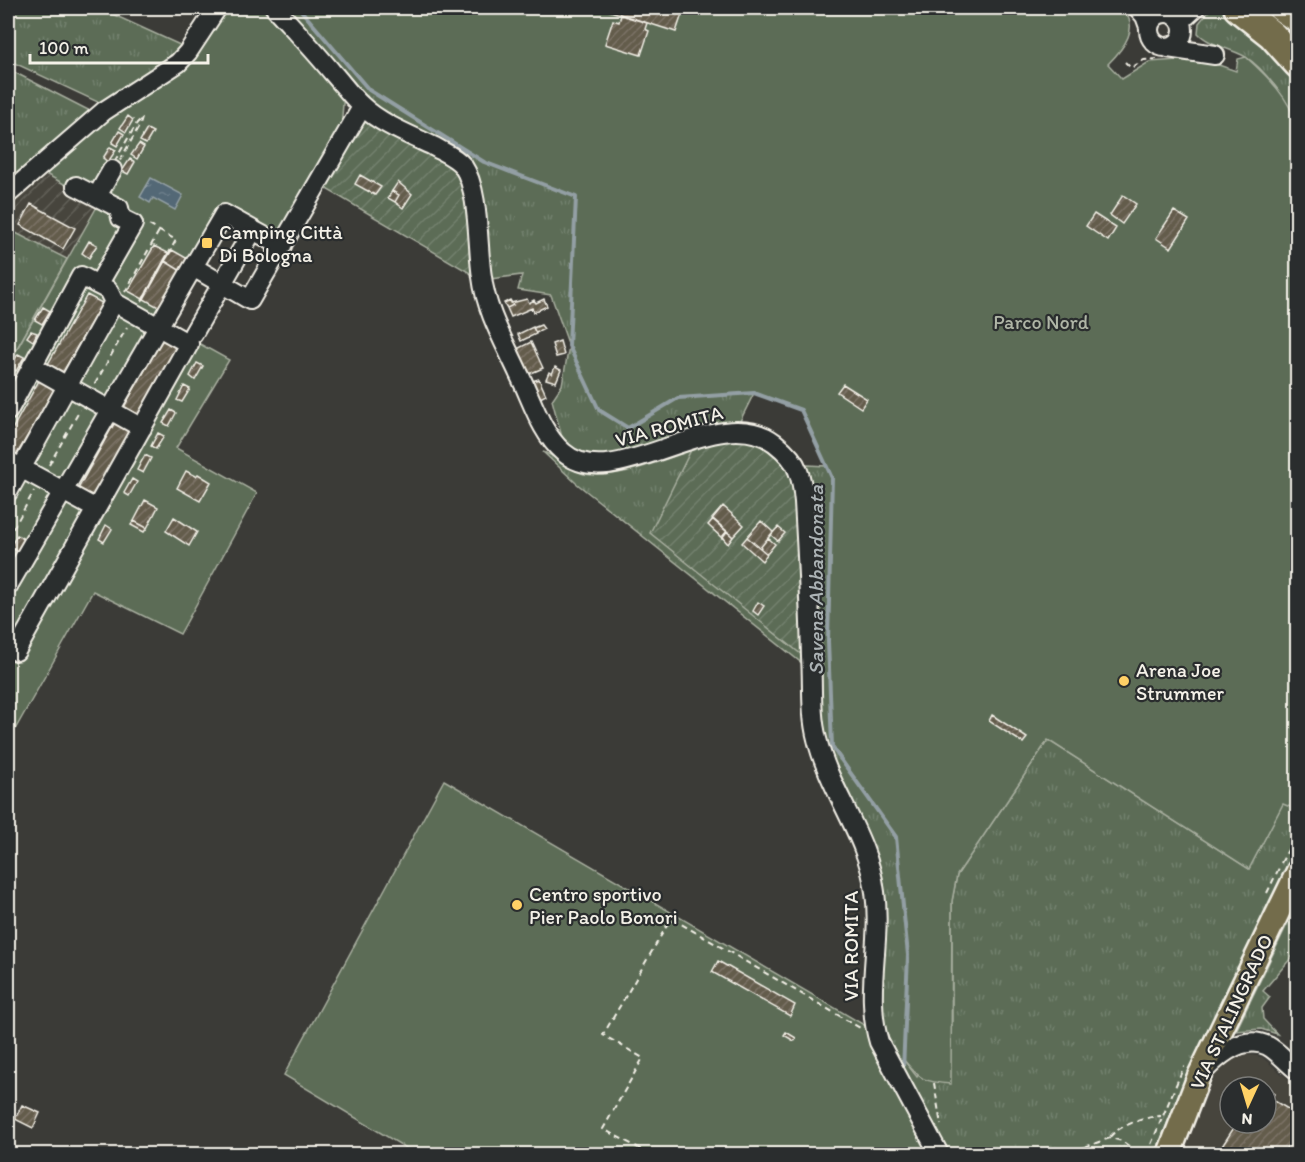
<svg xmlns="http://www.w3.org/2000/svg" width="1305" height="1162" viewBox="0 0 1305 1162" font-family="Itim,sans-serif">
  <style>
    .built { fill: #47453d; fill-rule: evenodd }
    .industrial { fill: url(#industrial-furrows) }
    .grass { fill: url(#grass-tufts); stroke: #a8ae9f; stroke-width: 1.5 }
    .park { fill: #5b6c56; stroke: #a8ae9f; stroke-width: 1.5 }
    .garden { fill: url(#garden-furrows); stroke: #a8ae9f; stroke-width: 1.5 }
    .water { fill: url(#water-ripples); stroke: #939fa4; stroke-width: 1.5 }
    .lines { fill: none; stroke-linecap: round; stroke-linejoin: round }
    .stream { stroke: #939fa4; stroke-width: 4 }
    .building { fill: url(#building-hatch); stroke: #f4f1e8; stroke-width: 1.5 }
    .minor-casing { stroke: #f4f1e8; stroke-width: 22 }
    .major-casing { stroke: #f4f1e8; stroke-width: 27 }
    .highway-casing { stroke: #f4f1e8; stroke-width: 32 }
    .path { stroke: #f4f1e8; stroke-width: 2; stroke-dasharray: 6 4.5; stroke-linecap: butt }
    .minor { stroke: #2a2d2e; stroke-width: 18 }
    .major { stroke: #736c4b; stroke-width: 22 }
    .highway { stroke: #736c4b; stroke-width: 27 }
    .poi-dot { fill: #ffd166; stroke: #2a2d2e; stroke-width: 2 }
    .labels { text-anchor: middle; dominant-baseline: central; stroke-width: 4.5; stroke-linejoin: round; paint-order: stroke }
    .poi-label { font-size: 20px; fill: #f4f1e8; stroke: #2a2d2e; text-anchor: start }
    .park-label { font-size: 20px; fill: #afb5a6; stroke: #2a2d2e }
    .street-label { font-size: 20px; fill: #f4f1e8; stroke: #2a2d2e }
    .water-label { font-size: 21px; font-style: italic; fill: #acb3b5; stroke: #2a2d2e }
  </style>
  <defs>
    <pattern id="industrial-furrows" width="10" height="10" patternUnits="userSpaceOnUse" patternTransform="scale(1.5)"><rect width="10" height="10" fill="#47453d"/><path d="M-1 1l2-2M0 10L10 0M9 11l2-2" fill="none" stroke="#626059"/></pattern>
    <pattern id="grass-tufts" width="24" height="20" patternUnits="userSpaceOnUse" patternTransform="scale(1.5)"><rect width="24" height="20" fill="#5b6c56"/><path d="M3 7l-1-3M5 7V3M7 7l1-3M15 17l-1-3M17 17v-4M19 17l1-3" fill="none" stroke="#73816e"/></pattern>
    <pattern id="garden-furrows" width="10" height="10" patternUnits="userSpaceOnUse" patternTransform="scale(1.5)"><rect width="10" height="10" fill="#5b6c56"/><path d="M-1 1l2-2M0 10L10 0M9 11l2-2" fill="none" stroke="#73816e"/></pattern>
    <pattern id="water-ripples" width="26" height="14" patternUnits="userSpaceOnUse" patternTransform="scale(1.5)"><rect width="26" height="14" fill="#536876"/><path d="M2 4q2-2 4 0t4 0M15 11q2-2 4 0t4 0" fill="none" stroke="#6c7e8a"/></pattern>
    <pattern id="building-hatch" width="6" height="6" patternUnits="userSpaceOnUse" patternTransform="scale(1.5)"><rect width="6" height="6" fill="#645b4c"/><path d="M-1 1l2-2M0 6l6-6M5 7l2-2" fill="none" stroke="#7b7366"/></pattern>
  </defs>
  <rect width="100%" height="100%" fill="#3b3b37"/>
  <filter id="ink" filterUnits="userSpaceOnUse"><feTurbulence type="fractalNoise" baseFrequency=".0167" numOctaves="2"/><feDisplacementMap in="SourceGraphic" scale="12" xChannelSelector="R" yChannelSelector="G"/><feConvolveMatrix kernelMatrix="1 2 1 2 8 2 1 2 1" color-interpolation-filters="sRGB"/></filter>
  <g filter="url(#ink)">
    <path class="built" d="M1246 1054 1262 1057 1297 1087V1154H1181L1214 1076 1227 1062ZM1230 1087H1266V1123H1230Z"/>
    <path class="industrial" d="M44 173 99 202 67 259 8 229V207Z"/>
    <path class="grass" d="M8 8H99L182 46 104 105 8 60Z
      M275 8H299L369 90 484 162 576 197 569 346 628 428 678 398 754 393 735 431 614 464 567 456 552 400 562 385 569 346 551 295 518 290 522 275 482 280 380 119Z
      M1211 8H1229L1297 74V126C1291 104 1264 68 1244 56 1229 48 1209 45 1198 33L1199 23Z
      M8 69 94 113 14 182 8 178Z
      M8 229 67 259 8 364Z
      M693 450 806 644 808 668 576 483 543 452C558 456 570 471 584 474 618 480 660 460 693 450Z
      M808 465 826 466 832 478 828 641 832 747 896 837 908 955 903 1059 917 1077 952 1026V901L957 875 1048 740 1249 869 1283 803 1295 809 1297 805V845L1186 1076 1155 1154H949L879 1042 875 892 822 757 797 469Z
      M1297 904V951L1263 991 1270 997 1262 1008 1263 1019 1277 1034 1261 1029 1236 1031Z"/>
    <path class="park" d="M227 8H268L344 92 341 128 277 237 222 206 171 292 169 327 229 360 176 448 257 493 180 634 93 591 8 742V365L99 203 44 173 117 109 190 64Z
      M299 8H1121C1142 26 1123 49 1108 64L1122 79 1149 62 1192 59 1210 62 1236 71 1238 59 1246 57C1267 76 1290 98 1297 126L1298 805 1295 809 1283 804 1249 869 1048 740 957 875 952 901 951 1084C924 1082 920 1080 903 1059L908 955 896 837 832 747 828 641 832 478 801 410 754 393 678 398 628 428 599 410 569 346 576 197 484 162 369 90Z
      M444 780 871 1029 936 1154H416L284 1075Z"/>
    <path class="garden" d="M362 107 462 164 482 280 318 184Z
      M735 431 791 458 812 663 650 533 697 438Z"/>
    <path class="water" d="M151 178 183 195 175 210 153 198 150 203 140 197Z"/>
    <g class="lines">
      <path class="stream" d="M299 8 369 90 484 162 576 197 569 346 599 410 628 428 678 398 754 393 801 410 832 478 828 641 832 747 896 837 908 955 903 1070"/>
    </g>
    <path class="building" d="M601 8H684L676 32Z
      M621 15 647 23 645 29 649 31 641 55 605 44 613 20 619 22Z
      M128 116 133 120 126 132 120 128Z
      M147 129 153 132 146 144 140 141Z
      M119 131 124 134 117 146 112 143Z
      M139 144 144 147 137 159 131 155Z
      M110 147 116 150 108 162 103 158Z
      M130 159 135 162 128 174 122 171Z
      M360 175 381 187 375 195 355 184Z
      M398 182 412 194 403 208 395 202 399 195 392 191Z
      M392 191 399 195 395 202 388 198Z
      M1123 195 1136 204 1122 224 1110 215Z
      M31 204 75 228 63 249 20 225Z
      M1174 211 1189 220 1171 248 1156 238Z
      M1094 214 1116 228 1108 241 1086 226Z
      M89 241 97 245 89 258 82 253Z
      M154 246 168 253 143 299 128 291Z
      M172 250 188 259 181 271 165 261Z
      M165 261 181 271 160 308 144 299Z
      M87 295 102 303 63 372 48 364Z
      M527 299 529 303 534 300 536 303 544 299 547 306 534 312 532 308 511 317 507 308 513 305 511 303Z
      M510 300 513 305 507 308 504 303Z
      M43 307 50 311 42 324 35 320Z
      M541 325 544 329 536 333 533 328Z
      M533 327 536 334 521 341 518 334Z
      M31 331 37 333 33 341 27 337Z
      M163 338 177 346 139 415 124 407Z
      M560 341 564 355 556 357 552 344Z
      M531 342 543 368 529 374 517 349Z
      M18 354 24 357 16 371 10 368Z
      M197 363 203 366 195 380 190 376Z
      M555 367 561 370 556 382 546 379 549 372 552 374Z
      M41 377 56 386 17 454 8 449V437Z
      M539 379 546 395 540 398 532 381Z
      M843 384 867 399 861 408 837 392Z
      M184 386 190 389 182 402 177 400Z
      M171 410 176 413 169 426 163 423Z
      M116 420 131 428 92 497 78 489Z
      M158 433 164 436 156 449 151 446Z
      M145 455 151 458 143 473 137 470Z
      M186 471 196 476 198 474 211 482 200 501 177 488Z
      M132 479 137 482 129 496 124 493Z
      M145 500 158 507 147 528 134 521Z
      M723 506 744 525 733 537 712 519Z
      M174 517 197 532 189 546 166 531Z
      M713 519 727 531 722 538 708 525Z
      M134 521 147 528 144 532 131 525Z
      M761 521 773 532 760 548 747 537Z
      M106 525 112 529 104 542 99 539Z
      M778 527 785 533 778 541 771 535Z
      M727 531 733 537 728 544 722 537Z
      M17 535 29 542 22 554 10 547Z
      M747 537 767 554 762 561 742 543Z
      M768 538 775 544 767 554 760 548Z
      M8 556 18 561 8 570Z
      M758 602 764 606 758 615 753 611Z
      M992 715 1027 738 1023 743 989 721Z
      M718 961 795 1005 790 1016 712 972Z
      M786 1032 796 1038 794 1041 784 1035Z
      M1266 1089 1274 1094 1271 1099 1293 1112 1296 1108 1298 1109 1297 1148 1290 1143 1282 1154H1217L1237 1123H1266Z
      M22 1105 40 1113 33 1128 15 1119Z"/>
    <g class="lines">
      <g class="minor-casing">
        <path id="minor" d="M275 8C294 29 314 50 332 72 342 83 351 96 362 106 381 124 410 135 433 146 443 152 456 157 463 166 480 191 477 247 482 277 486 311 505 343 519 374 532 400 541 433 563 452 614 498 717 398 775 443 784 450 794 459 798 471 802 480 803 491 804 502 807 553 810 605 811 657 813 684 810 713 817 739 830 792 868 836 875 892 882 942 864 993 879 1042L939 1154
          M1138 8 1145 16 1149 27
          M1149 30a17 17 0 1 1 34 0a17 17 0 1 1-34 0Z
          M1181 21 1195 8
          M1168 48 1215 55
          M76 186 119 208 121 218 133 224 98 285
          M8 194 104 111 178 63 188 52 217 8
          M97 196 112 170
          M282 246 224 214 193 267 250 300 362 107
          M193 334 253 230
          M32 366 142 428
          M8 411 81 276 108 290 114 302
          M8 461 96 509
          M8 492 114 302 189 344 16 651 8 646
          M8 586 193 267
          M1204 1071C1219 1055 1244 1034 1268 1046 1279 1052 1288 1064 1298 1071"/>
      </g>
      <g class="major-casing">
        <path id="major" d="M1169 1154 1199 1076 1298 871"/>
      </g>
      <g class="highway-casing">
        <path id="highway" d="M1238 8 1272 35 1298 64
          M1282 8 1298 19"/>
      </g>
      <path class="path" d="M1125 62 1131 68 1144 60 1157 59
        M142 118 140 125 114 171 110 169 137 123Z
        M125 292 159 231
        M142 301 176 240 147 224
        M95 384 127 327
        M49 465 80 410
        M8 538 34 491
        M1281 863 1298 831
        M1267 893 1279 868
        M934 1083 941 1125
        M1110 1137C1117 1126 1148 1116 1161 1116
        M650 1154 603 1129 643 1058 603 1035 669 922 676 921 862 1029
        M1065 1154 1110 1138 1122 1141 1139 1154
        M1147 1154 1184 1066"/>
      <use href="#minor" class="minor"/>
      <use href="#major" class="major"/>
      <use href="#highway" class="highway"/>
    </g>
  </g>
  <g class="poi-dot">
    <rect x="201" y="237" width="12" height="12" rx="3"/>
    <circle cx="1124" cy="681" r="6"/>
    <circle cx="517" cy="905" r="6"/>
  </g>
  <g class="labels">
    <g class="poi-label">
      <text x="219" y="232">Camping Città<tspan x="219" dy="23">Di Bologna</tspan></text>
      <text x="1136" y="670">Arena Joe<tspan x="1136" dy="23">Strummer</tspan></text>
      <text x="529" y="894">Centro sportivo<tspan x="529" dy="23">Pier Paolo Bonori</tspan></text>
    </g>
    <g class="park-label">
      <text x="1041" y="322">Parco Nord</text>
    </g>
    <g class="street-label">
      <text transform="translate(669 426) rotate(-15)">VIA ROMITA</text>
      <text transform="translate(851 946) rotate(-90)">VIA ROMITA</text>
      <text transform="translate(1231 1012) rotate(-65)">VIA STALINGRADO</text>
    </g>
    <g class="water-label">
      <text transform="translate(815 580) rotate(-90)">Savena Abbandonata</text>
    </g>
  </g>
  <rect width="1305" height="1162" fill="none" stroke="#2a2d2e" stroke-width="30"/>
  <rect x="15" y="15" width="1275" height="1132" fill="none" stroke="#f4f1e8" stroke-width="2" filter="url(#ink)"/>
  <g transform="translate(1248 1105) rotate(184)"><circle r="28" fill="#2a2d2e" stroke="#7b7b78" stroke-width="1.5"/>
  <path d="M0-4.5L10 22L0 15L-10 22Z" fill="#ffd166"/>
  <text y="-9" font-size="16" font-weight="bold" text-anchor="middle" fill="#f4f1e8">N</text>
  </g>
  <path d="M30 54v9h178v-9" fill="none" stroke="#f4f1e8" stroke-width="3"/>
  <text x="39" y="54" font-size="18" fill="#f4f1e8" stroke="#2a2d2e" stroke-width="4.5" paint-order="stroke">100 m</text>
</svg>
